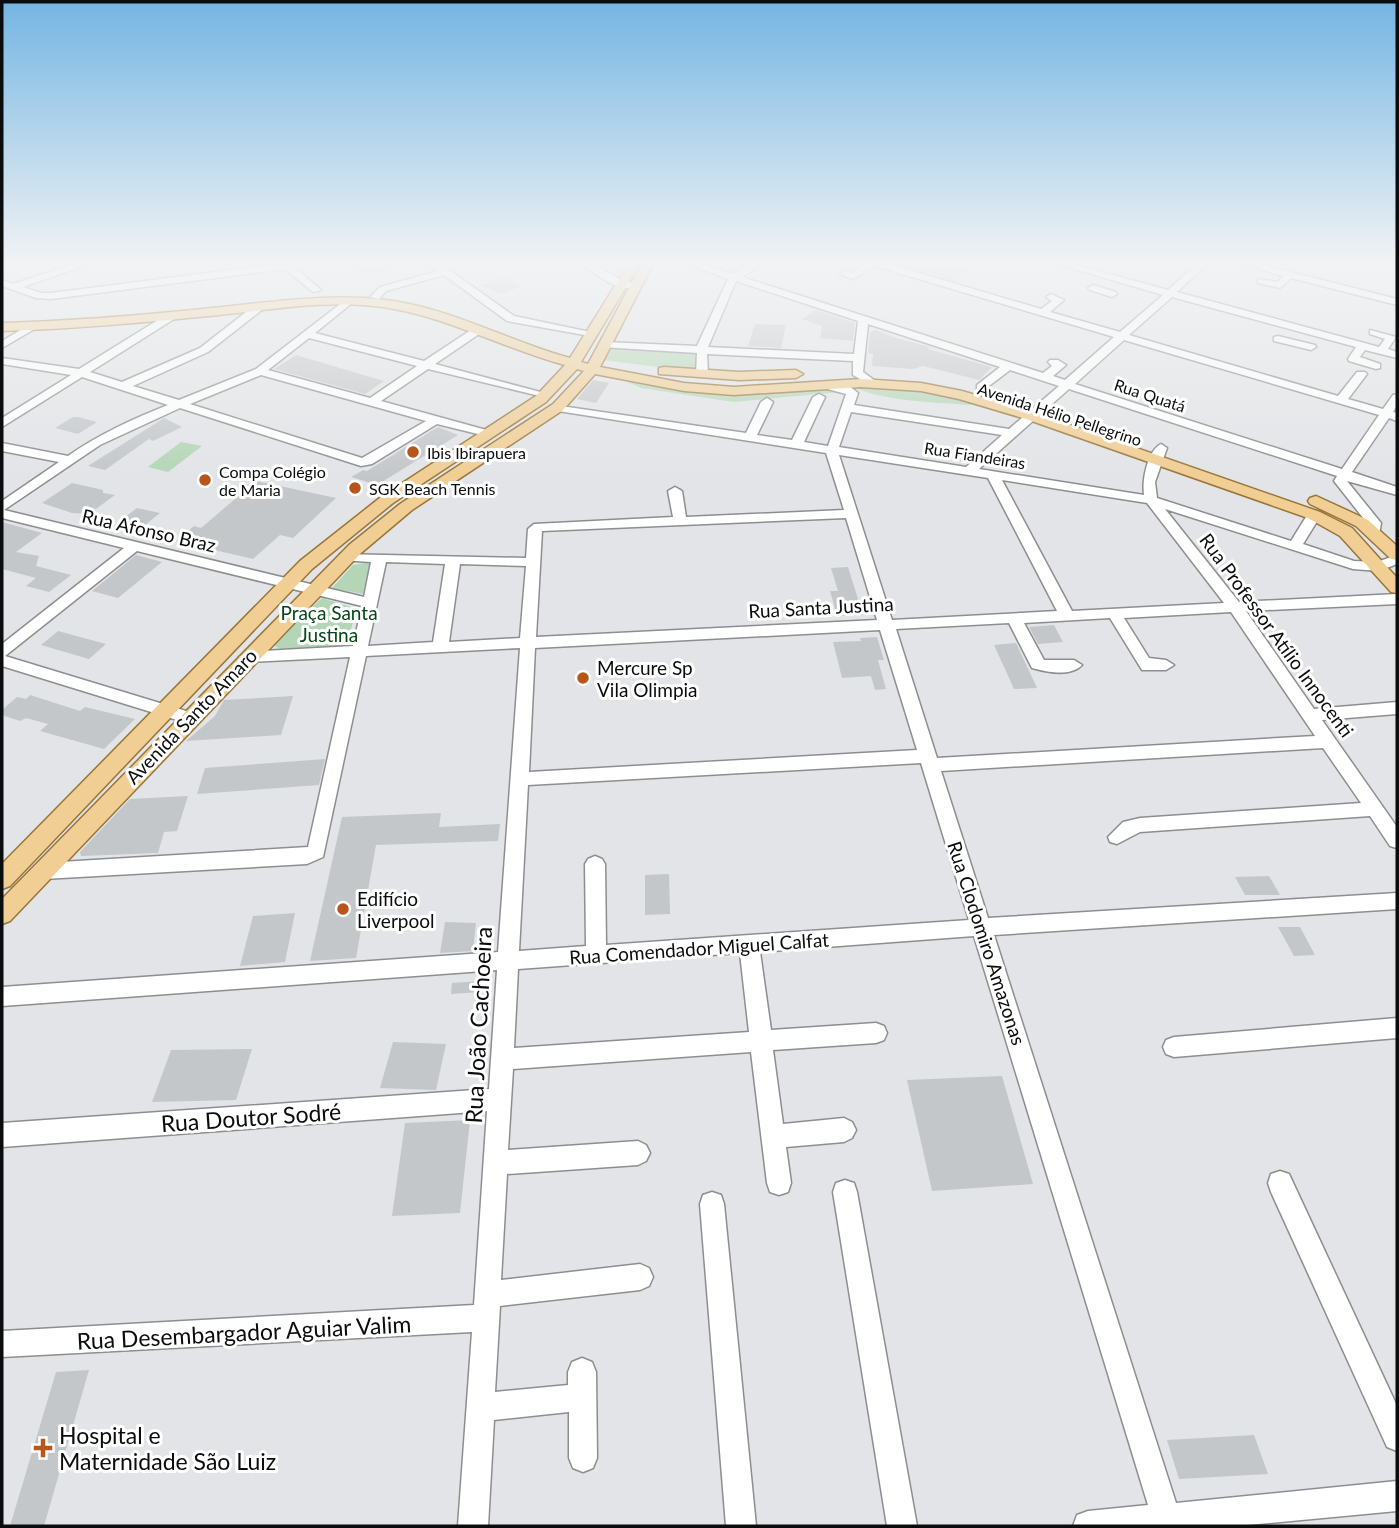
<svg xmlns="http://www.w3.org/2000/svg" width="1399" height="1528" viewBox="0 0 1399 1528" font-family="Lato,sans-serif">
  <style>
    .green { fill: #b4d6b6 }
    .building { fill: #c4c7ca }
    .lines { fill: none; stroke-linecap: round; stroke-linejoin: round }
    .minor-casing { stroke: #8c8e91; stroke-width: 3 }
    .major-casing { stroke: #997537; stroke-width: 3 }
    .minor { fill: #fff; fill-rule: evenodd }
    .major { fill: #f0ce94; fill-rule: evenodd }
    .poi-dot { fill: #b85619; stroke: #fff; stroke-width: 2.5 }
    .labels { text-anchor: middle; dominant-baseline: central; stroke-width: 6; stroke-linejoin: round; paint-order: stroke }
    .far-street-label { font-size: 16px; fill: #0b0c0d; stroke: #fff }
    .far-poi-label { font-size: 16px; fill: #0b0c0d; stroke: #fff; text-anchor: start }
    .street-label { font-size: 19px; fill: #0b0c0d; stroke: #fff }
    .park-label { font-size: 19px; fill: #044616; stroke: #fff }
    .poi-label { font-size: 19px; fill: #0b0c0d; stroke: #fff; text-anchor: start }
    .near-street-label { font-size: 23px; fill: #0b0c0d; stroke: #fff }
    .near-poi-label { font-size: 23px; fill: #0b0c0d; stroke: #fff; text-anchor: start }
  </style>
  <rect width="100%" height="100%" fill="#e2e4e7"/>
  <path class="green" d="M615 346 693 352 698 356 699 372 602 360 607 348Z
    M621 379 683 390 820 388 840 392 734 402 641 388Z
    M848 385 923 389 976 400 971 405C931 402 885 402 848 385Z
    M181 442 202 446 168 472 148 467Z
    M370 562 363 594 332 588 353 565Z
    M322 598 354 608C354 621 351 638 340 646L282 649 276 647 274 643Z"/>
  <path class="building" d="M355 264H386V271L357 275Z
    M932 264H945L968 271 955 281 922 271Z
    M505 277 520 287 500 294 480 285Z
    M817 310 855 323 853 341 820 338 822 326 802 319Z
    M755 324 786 325 781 348 748 346Z
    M876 330 896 338 930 347 928 349 992 367 979 380 923 366 913 369 872 366 873 354 868 353 870 332Z
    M296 355 384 381 365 394 274 369Z
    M593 380 609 383 596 403 577 399Z
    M73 417H78L97 422 78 434 55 428Z
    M164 418 182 427 153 441 149 439 105 470 88 466Z
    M438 427 458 435 377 485 351 477 363 470 367 471Z
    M256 481 336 498 293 538 280 535 253 559 176 541 194 526 201 528Z
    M72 483 103 490V493L115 495 89 514 72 513 42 503Z
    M137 508 160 513 135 533 112 527Z
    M2 522 42 533 16 552 39 556 36 566 71 575 49 592 26 586 36 578 2 569Z
    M136 555 162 562 118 598 92 591Z
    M848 567 863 615 837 616 830 591H838L831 568Z
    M1054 625 1063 642 1038 644 1029 627Z
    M58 631 106 644 89 659 41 645Z
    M877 637 884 660H878L886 689 875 690 871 676 842 678 833 642 861 641 860 638Z
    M1016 643 1037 688 1014 689 994 645Z
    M30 695 80 711 85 707 135 719 104 749 40 731 48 724 26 718 20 721 2 715V710L17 697 26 699Z
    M293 696 281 735 186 741 215 716 224 700Z
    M325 759 319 785 197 794 205 768Z
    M188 796 177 831 164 832 158 853 81 856 80 852 130 799Z
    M441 813 439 827 500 824 498 841 376 845 356 958 310 961 342 817Z
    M669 874 670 914 645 915V875Z
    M1269 876 1280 895H1245L1235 877Z
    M295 913 285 962 240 966 253 916Z
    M445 922 476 923 473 951 440 953Z
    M1278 927H1300L1315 955 1294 956Z
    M481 981 480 992 451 994 452 983Z
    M393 1042 446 1044 436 1090 380 1088Z
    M252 1049 236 1100 152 1102 171 1050Z
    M1002 1076 1033 1184 932 1191 907 1080Z
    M470 1120 460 1213 392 1216 405 1123Z
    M89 1370 44 1526H10L56 1372Z
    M1254 1435 1268 1474 1179 1479 1167 1440Z"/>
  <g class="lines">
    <g class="minor-casing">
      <path id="minor" d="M74 264H89L23 287 41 293H51L278 264H307L295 268 321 290 313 292 285 269 51 299 36 298 2 286V280L13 284Z
        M430 264H441L514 316 595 333 590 336 507 321 444 275 386 291 379 299 370 297 380 287 438 271Z
        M583 264H594L623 281 642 285C624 296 597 276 583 264Z
        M688 264H703L733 274 750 264H762L742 277 1043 373 1052 366 1048 362 1050 360H1058L1066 365 1053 376 1065 380 1114 337 875 266 853 279 840 274 845 271 852 273 865 264H889L1041 309 1052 301 1046 297 1051 294 1064 300 1050 312 1120 332 1163 295 1057 264H1073L1168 290 1197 264H1207L1177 292 1379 347 1385 339 1370 334V330L1396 337 1388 349 1397 352V358L1365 350 1360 357 1380 364V368L1376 369 1349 361 1348 359 1356 347 1172 297 1129 335 1338 396 1357 372H1365L1367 374 1348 399 1383 409 1393 395 1397 394V405L1393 412 1397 413V421L1389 418 1352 472 1397 487V495L1347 481 1381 523 1379 535H1369L1367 523 1334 481 1337 476 1069 389 979 469 1144 495C1142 481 1147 451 1161 444L1167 448 1155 482 1157 498 1291 541 1309 512 1314 511 1321 515 1303 544 1354 561 1377 562 1397 555V564L1379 571 1353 569 1165 509 1239 602 1397 594V604L1246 611 1314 709 1397 702V714L1322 720 1397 827V848L1390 846 1370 816 1140 832 1117 844 1110 842 1108 837 1123 822 1140 818 1361 803 1323 748 941 771 988 918 1397 893V909L994 935 1176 1503 1397 1481V1511L1237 1526H1073L1077 1515 1088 1511 1148 1505 974 936 760 952 771 1030 876 1023 884 1026 887 1033 884 1040 876 1043 773 1050 783 1124 844 1118 852 1122 856 1130 852 1138 844 1142 786 1147 791 1183 788 1192 779 1195 770 1192 767 1183 751 1052 513 1069 508 1150 638 1141 646 1145 650 1153 646 1161 638 1165 507 1174 501 1280 640 1264 649 1268 653 1277 649 1286 640 1290 500 1306 495 1392 568 1385V1372L572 1362 582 1358 592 1362 596 1372 597 1458 593 1468 583 1472 573 1468 569 1458V1412L494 1420 488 1526H458L472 1332 2 1357V1331L474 1305 487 1111 2 1147V1123L489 1089 497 970 2 1006V987L498 952 520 648 366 656 323 857 307 864 44 879 37 877 34 871 37 865 44 863 308 847 350 657 247 662 239 657 247 652 353 646 362 606 137 551 5 656 196 714 198 718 196 722 190 724 2 666V644L124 548 2 518V501L59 462 2 451V443L68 456C99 434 133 419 168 405L82 377 2 427V418L71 375 2 364V358L79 369 166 315H174V319L90 372 122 382 200 348 255 305H263V309L208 352 133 386 179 400 256 369 348 298 353 301 352 303 315 333 424 361 471 330H479V334L435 364 548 394V398L428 369 381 401 490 431V437L437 424 372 464 361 466 180 408 100 445 4 510 364 597 371 562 340 560V554L526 558 528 529 534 524 673 517 668 491 675 487 682 491 686 517 844 510 826 453 558 411 552 407 554 405 746 433 761 402 767 398 773 402 757 435 792 440 813 397 819 394 825 397 804 442 828 446 846 394 820 387V383L849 386 858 393 854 405 1009 429 1059 386 1010 370 985 389H977V385L1000 367 868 324 863 372 878 383 872 386 853 375V361L707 354 708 374 702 377 696 374 697 353 601 347 600 345 605 342 697 346 728 279ZM736 281 858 321 854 354 708 347ZM309 338 417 366 370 398 268 370ZM1124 340 1379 415 1342 469 1075 384ZM261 375 426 421 362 458 190 404ZM851 412 1002 435 966 467 839 447ZM839 455 988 478 1057 611 892 620ZM1002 480 1147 503 1224 603 1072 611ZM846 518 877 620 536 637 542 531ZM386 562 445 564 433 642 368 646ZM460 564 526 566 520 638 449 642ZM1231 612 1315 736 937 758 896 629 1009 623 1032 668C1046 672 1071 677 1082 665L1074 660H1044L1024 623 1110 618 1142 670H1166L1174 665 1166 660 1149 658 1124 618ZM880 630 917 750 529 772 535 648ZM921 763 969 920 606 945 605 864 602 859 595 856 588 859 585 864 586 946 519 951 528 785ZM740 953 749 1032 514 1048 518 969Z
        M1242 264H1259L1397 299V305L1291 278 1280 288 1258 283V279L1278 282 1283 276Z
        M1093 285 1116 292 1117 294 1112 297 1090 290 1088 288Z
        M29 325 38 327 2 348V341Z
        M1278 336 1315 345 1316 347 1311 350 1274 341V337Z
        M1397 1018V1038L1174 1057 1166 1054 1163 1047 1166 1040 1174 1037Z
        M1280 1171 1289 1174 1397 1406V1451L1387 1447 1271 1192 1268 1183 1271 1174Z
        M845 1180 854 1183 857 1192 917 1526H887L833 1192 836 1183Z
        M712 1192 721 1195 724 1204 756 1526H726L700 1204 703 1195Z"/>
    </g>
    <g class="major-casing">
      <path id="major" d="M642 264H653L600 367 684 383 734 387 861 379 921 383 962 391 1036 413 1320 512 1352 528 1397 578V593L1391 592 1340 536 1308 518 1026 419 959 399 921 391 861 387 734 395 684 391 595 374 563 410 412 510 361 553 10 921 2 924V899L349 545 400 504 553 404 584 371 577 369 546 402 393 503 312 569 10 886 2 889V864L300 561 381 497 536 396 565 365C508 350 451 319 394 309 336 298 276 309 219 315 147 322 75 329 2 331V323C70 321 134 316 203 309 266 303 330 292 393 301 454 310 511 342 570 358L628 265H636L638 267 581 362 588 364Z
        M664 367 739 372 796 370 803 374 796 378 739 380 659 374V368Z
        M1316 496 1368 520 1397 546V560L1391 559 1356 526 1310 504 1308 501 1310 498Z"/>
    </g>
    <use href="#minor" class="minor"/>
    <use href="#major" class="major"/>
  </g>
  <linearGradient id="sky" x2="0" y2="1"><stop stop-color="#74b5e2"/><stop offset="0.55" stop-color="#f2f3f4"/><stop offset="1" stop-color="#f2f3f4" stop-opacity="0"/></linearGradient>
  <rect width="1399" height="478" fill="url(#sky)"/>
  <g class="poi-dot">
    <circle cx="413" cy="452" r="7"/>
    <circle cx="205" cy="480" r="7"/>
    <circle cx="355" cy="488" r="7"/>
    <circle cx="583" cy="678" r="7"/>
    <circle cx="343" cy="909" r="7"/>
    <path d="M39.5 1437.5h7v7h7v7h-7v7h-7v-7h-7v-7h7z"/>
  </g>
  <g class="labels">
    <g class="far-street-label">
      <text transform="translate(1150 395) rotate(18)">Rua Quatá</text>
      <text transform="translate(1060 414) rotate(18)">Avenida Hélio Pellegrino</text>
      <text transform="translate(975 455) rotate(9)">Rua Fiandeiras</text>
    </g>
    <g class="far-poi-label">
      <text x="427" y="452">Ibis Ibirapuera</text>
      <text x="219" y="471">Compa Colégio<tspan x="219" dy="18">de Maria</tspan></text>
      <text x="369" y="488">SGK Beach Tennis</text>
    </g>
    <g class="street-label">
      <text transform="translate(149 530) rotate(13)">Rua Afonso Braz</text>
      <text transform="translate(821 607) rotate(-3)">Rua Santa Justina</text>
      <text transform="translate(1277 635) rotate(54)">Rua Professor Atílio Innocenti</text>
      <text transform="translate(191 716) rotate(-46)">Avenida Santo Amaro</text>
      <text transform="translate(987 943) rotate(72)">Rua Clodomiro Amazonas</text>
      <text transform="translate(699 948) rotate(-4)">Rua Comendador Miguel Calfat</text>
    </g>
    <g class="park-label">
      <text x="329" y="612">Praça Santa<tspan x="329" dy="22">Justina</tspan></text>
    </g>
    <g class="poi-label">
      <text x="597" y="667">Mercure Sp<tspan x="597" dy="22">Vila Olimpia</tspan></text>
      <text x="357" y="898">Edifício<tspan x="357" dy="22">Liverpool</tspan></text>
    </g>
    <g class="near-street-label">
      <text transform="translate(478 1025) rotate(-87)">Rua João Cachoeira</text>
      <text transform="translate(251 1117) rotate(-4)">Rua Doutor Sodré</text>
      <text transform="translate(244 1332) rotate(-3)">Rua Desembargador Aguiar Valim</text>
    </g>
    <g class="near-poi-label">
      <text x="59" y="1435">Hospital e<tspan x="59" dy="26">Maternidade São Luiz</tspan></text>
    </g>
  </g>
  <rect width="1399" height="1528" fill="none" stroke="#0b0c0d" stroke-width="7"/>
</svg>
